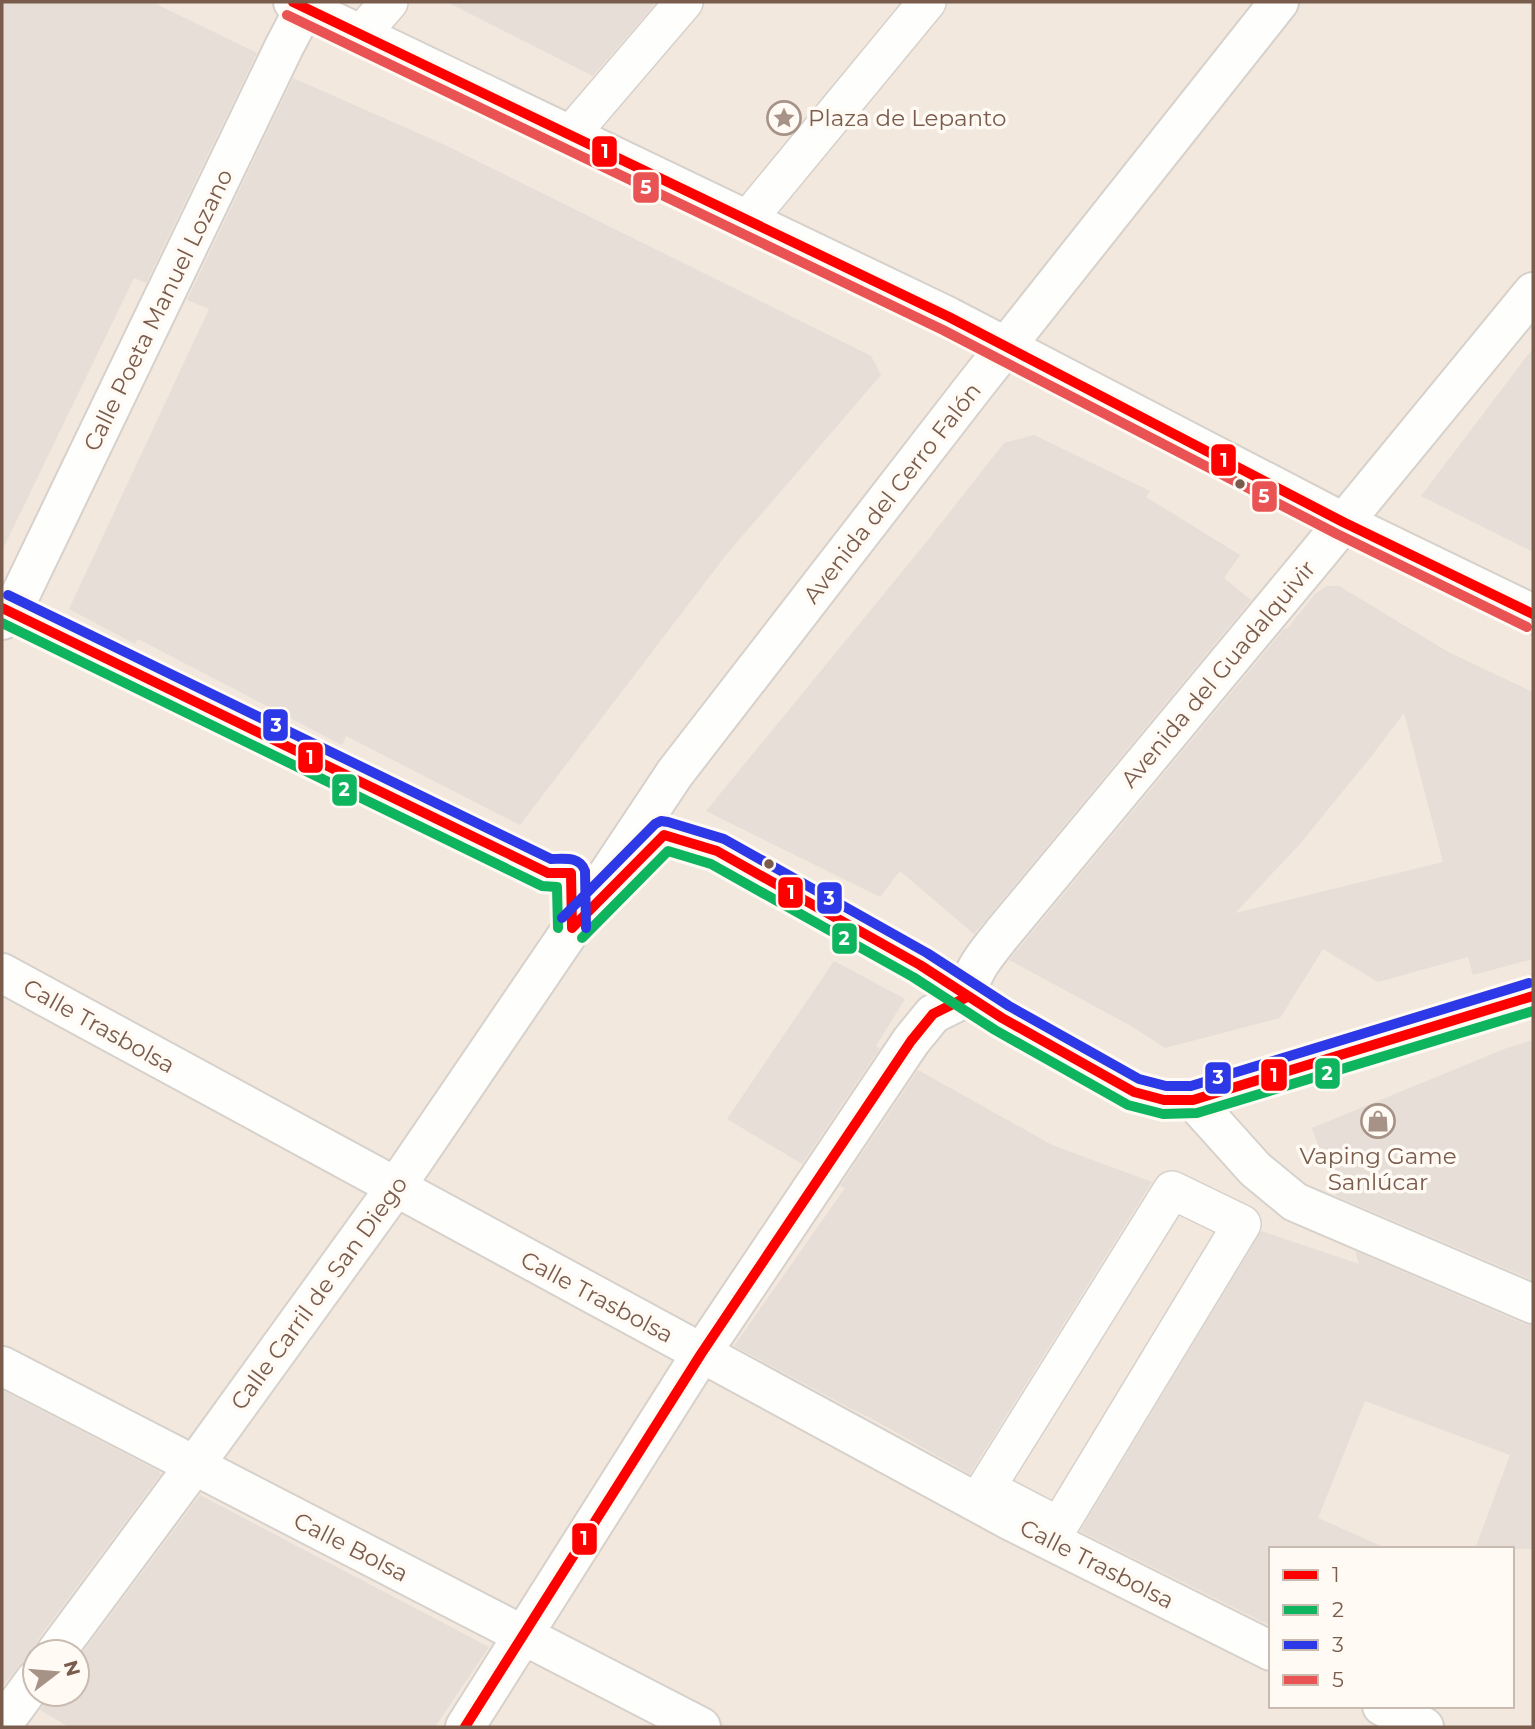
<svg xmlns="http://www.w3.org/2000/svg" width="1535" height="1729" viewBox="0 0 1535 1729" font-family="Montserrat,sans-serif">
  <style>
    .residential { fill: #f2e8de; fill-rule: evenodd }
    .building { fill: #e6ded7; fill-rule: evenodd }
    .lines { fill: none; stroke-linecap: round; stroke-linejoin: round }
    .pedestrian-casing { stroke: #d7d1cb; stroke-width: 40 }
    .minor-casing { stroke: #d7d1cb; stroke-width: 42 }
    .tertiary-casing { stroke: #d7d1cb; stroke-width: 42 }
    .pedestrian { stroke: #fefefd; stroke-width: 37 }
    .minor { stroke: #fefefd; stroke-width: 38 }
    .tertiary { stroke: #fefefd; stroke-width: 38 }
    .bus-1-casing { stroke: #fffaf3; stroke-width: 16 }
    .bus-2-casing { stroke: #fffaf3; stroke-width: 16 }
    .bus-3-casing { stroke: #fffaf3; stroke-width: 16 }
    .bus-4-casing { stroke: #fffaf3; stroke-width: 16 }
    .bus-1 { stroke: #f00; stroke-width: 10 }
    .bus-2 { stroke: #0eb45e; stroke-width: 10 }
    .bus-3 { stroke: #2d39e6; stroke-width: 10 }
    .bus-4 { stroke: #ea5353; stroke-width: 10 }
    .bus-dot { fill: #7a5c4d; stroke: #fffaf3; stroke-width: 2.5 }
    .labels { text-anchor: middle; dominant-baseline: central; stroke-width: 7; stroke-linejoin: round; paint-order: stroke }
    .poi-label { font-size: 23px; fill: #7a5c4d; stroke: #fffaf3; text-anchor: start }
    .street-label { font-size: 23px; fill: #7a5c4d; stroke: #fffaf3 }
    .line-badge { stroke: #fffaf3; stroke-width: 2.5 }
    .badge-label { font-size: 19px; text-anchor: middle; font-weight: bold; fill: #fff }
  </style>
  <rect width="100%" height="100%" fill="#f9f5f0"/>
  <path class="residential" d="M2 2H1533V1727H2ZM1271 1549H1512V1706H1271ZM35 1652H77V1694H35Z"/>
  <path class="building" d="M2 2H152L257 53 146 283 134 278 2 551Z
    M447 2H657L593 76Z
    M293 78 445 145 871 356 881 375 726 555 520 825 346 736 342 745 138 639 135 644 69 609 209 309 187 300Z
    M1533 348V552L1421 496Z
    M1034 435 1150 491 1146 497 1240 555 1224 578 1251 600 974 934 900 871 880 897 706 811 924 545 1004 443Z
    M1327 586H1339L1450 653 1533 692V959L1473 975 1468 957 1378 982 1323 949 1280 1018 1165 1048 1133 1027 1009 960 1285 628 1287 629 1315 594ZM1404 713 1443 862 1235 913 1299 845 1370 758Z
    M834 961 905 999 876 1046 880 1048 802 1164 727 1119Z
    M1533 1040V1280L1336 1196 1312 1128 1507 1048Z
    M918 1070 1052 1145 1152 1182 970 1474 874 1420 848 1407 734 1346 845 1188 840 1186Z
    M1261 1231 1359 1264 1355 1251 1524 1324 1533 1325V1549H1475L1510 1455 1365 1401 1318 1518 1388 1549H1271V1626L1080 1531Z
    M2 1390 160 1472 159 1474H161L38 1639 34 1649 35 1659 26 1660 18 1667 3 1686H2Z
    M200 1495 489 1647 435 1727H69L40 1710 52 1694H77V1660Z"/>
  <g class="lines">
    <g class="pedestrian-casing">
      <path id="pedestrian" d="M361 34 389 2
        M571 134 684 2
        M748 219 927 2
        M1172 1190 1242 1224 1059 1526 986 1488Z"/>
    </g>
    <g class="minor-casing">
      <path id="minor" d="M2 620 12 612 284 47 305 7
        M2 973 1011 1521 1271 1651
        M1193 1100 1255 1169 1295 1202 1533 1304
        M2 1366 701 1727
        M1382 1706 1424 1727
        M465 1727 701 1354 911 1041 933 1014 967 997"/>
    </g>
    <g class="tertiary-casing">
      <path id="tertiary" d="M293 2 949 317 1343 522 1533 614
        M2 608 548 873H571L572 928
        M630 869 664 835 717 851 920 965 1002 1018 1134 1092 1164 1100H1193L1533 996
        M967 997C972 969 985 956 1002 934L1317 555 1533 292
        M56 1652 194 1466 395 1188 572 928 675 773 973 388 1279 2
        M2 1725 35 1680"/>
    </g>
    <use href="#pedestrian" class="pedestrian"/>
    <use href="#minor" class="minor"/>
    <use href="#tertiary" class="tertiary"/>
    <g class="bus-1-casing">
      <path id="bus-1" d="M293 2 949 317 1343 522 1533 614
        M2 608 548 873H571L572 928
        M572 928 664 835 717 851 920 965 1002 1018 1134 1092 1164 1100H1193L1533 996
        M465 1727 701 1354 911 1041 933 1014 967 997"/>
    </g>
    <g class="bus-2-casing">
      <path id="bus-2" d="M2 623 542 886 557 887 558 928
        M582 938 668 851 711 864 913 977 995 1030 1128 1105 1163 1114 1197 1113 1533 1011"/>
    </g>
    <g class="bus-3-casing">
      <path id="bus-3" d="M8 595 551 859C565 859 580 856 585 871L586 928
        M562 918 655 824 661 821 668 822 724 839 927 953 1009 1006 1139 1079 1166 1086H1191L1529 983"/>
    </g>
    <g class="bus-4-casing">
      <path id="bus-4" d="M287 15 943 330 1337 534 1527 627"/>
    </g>
    <use href="#bus-1" class="bus-1"/>
    <use href="#bus-2" class="bus-2"/>
    <use href="#bus-3" class="bus-3"/>
    <use href="#bus-4" class="bus-4"/>
  </g>
  <defs>
    <g id="sight-ring" transform="scale(1.75)"><circle r="9.5" fill="#fffaf3" stroke="#a69286" stroke-width="1.5"/><path d="M0-6L1.8-2.2L6-1.7L2.9 1.2L3.7 5.4L0 3.3L-3.7 5.4L-2.9 1.2L-6-1.7L-1.8-2.2Z" fill="#a69286"/></g>
    <g id="shop-ring" transform="scale(1.75)"><circle r="9.5" fill="#fffaf3" stroke="#a69286" stroke-width="1.5"/><path d="M-5-2.5h2.3a2.7 3.5 0 0 1 5.4 0H5L5.5 6h-11ZM-1.5-2.5h3a1.5 2.3 0 0 0-3 0Z" fill="#a69286"/></g>
  </defs>
  <g fill-rule="evenodd">
    <use href="#sight-ring" x="784" y="118"/>
    <use href="#shop-ring" x="1378" y="1121"/>
  </g>
  <g class="bus-dot">
    <circle cx="1240" cy="484" r="6"/>
    <circle cx="769" cy="864" r="6"/>
  </g>
  <g class="labels">
    <g class="poi-label">
      <text x="808" y="118">Plaza de Lepanto</text>
      <text x="1378" y="1156" text-anchor="middle">Vaping Game<tspan x="1378" dy="26">Sanlúcar</tspan></text>
    </g>
    <g class="street-label">
      <text transform="translate(158 310) rotate(-64)">Calle Poeta Manuel Lozano</text>
      <text transform="translate(892 493) rotate(-52)">Avenida del Cerro Falón</text>
      <text transform="translate(1218 674) rotate(-50)">Avenida del Guadalquivir</text>
      <text transform="translate(99 1026) rotate(29)">Calle Trasbolsa</text>
      <text transform="translate(319 1293) rotate(-54)">Calle Carril de San Diego</text>
      <text transform="translate(597 1297) rotate(28)">Calle Trasbolsa</text>
      <text transform="translate(351 1547) rotate(27)">Calle Bolsa</text>
      <text transform="translate(1097 1564) rotate(27)">Calle Trasbolsa</text>
    </g>
  </g>
  <g class="line-badge">
    <rect x="591" y="135" width="27" height="33" rx="7" fill="#f00"/>
    <rect x="632" y="171" width="28" height="33" rx="7" fill="#ea5353"/>
    <rect x="1210" y="443" width="27" height="34" rx="7" fill="#f00"/>
    <rect x="1251" y="480" width="27" height="33" rx="7" fill="#ea5353"/>
    <rect x="262" y="708" width="27" height="34" rx="7" fill="#2d39e6"/>
    <rect x="297" y="741" width="27" height="33" rx="7" fill="#f00"/>
    <rect x="331" y="773" width="27" height="34" rx="7" fill="#0eb45e"/>
    <rect x="777" y="876" width="27" height="33" rx="7" fill="#f00"/>
    <rect x="816" y="881" width="27" height="34" rx="7" fill="#2d39e6"/>
    <rect x="831" y="922" width="27" height="33" rx="7" fill="#0eb45e"/>
    <rect x="1314" y="1057" width="27" height="33" rx="7" fill="#0eb45e"/>
    <rect x="1260" y="1058" width="28" height="34" rx="7" fill="#f00"/>
    <rect x="1204" y="1061" width="28" height="34" rx="7" fill="#2d39e6"/>
    <rect x="571" y="1522" width="27" height="34" rx="7" fill="#f00"/>
  </g>
  <g class="badge-label">
    <text x="605" y="158">1</text>
    <text x="646" y="194">5</text>
    <text x="1224" y="467">1</text>
    <text x="1264" y="503">5</text>
    <text x="276" y="732">3</text>
    <text x="310" y="764">1</text>
    <text x="344" y="796">2</text>
    <text x="791" y="899">1</text>
    <text x="829" y="905">3</text>
    <text x="844" y="945">2</text>
    <text x="1327" y="1080">2</text>
    <text x="1274" y="1082">1</text>
    <text x="1218" y="1084">3</text>
    <text x="584" y="1545">1</text>
  </g>
  <rect width="1535" height="1729" fill="none" stroke="#7a5c4d" stroke-width="7"/>
  <rect x="1269" y="1547" width="245" height="161" fill="#fffaf3" stroke="#cabbb1" stroke-width="2"/>
  <rect x="1283" y="1570" width="35" height="10" fill="#ff0000" stroke="#cabbb1" stroke-width="2"/>
  <text x="1332" y="1582" font-size="21" fill="#7a5c4d">1</text>
  <rect x="1283" y="1605" width="35" height="10" fill="#0eb45e" stroke="#cabbb1" stroke-width="2"/>
  <text x="1332" y="1617" font-size="21" fill="#7a5c4d">2</text>
  <rect x="1283" y="1640" width="35" height="10" fill="#2d39e6" stroke="#cabbb1" stroke-width="2"/>
  <text x="1332" y="1652" font-size="21" fill="#7a5c4d">3</text>
  <rect x="1283" y="1675" width="35" height="10" fill="#ea5353" stroke="#cabbb1" stroke-width="2"/>
  <text x="1332" y="1687" font-size="21" fill="#7a5c4d">5</text>
  <g transform="translate(56 1673) rotate(74)"><circle r="33" fill="#fffaf3" stroke="#cabbb1" stroke-width="2"/>
  <path d="M0-5L12 26L0 18L-12 26Z" fill="#a69286"/>
  <text y="-10" font-size="19" font-weight="bold" text-anchor="middle" fill="#7a5c4d">N</text>
  </g>
</svg>
